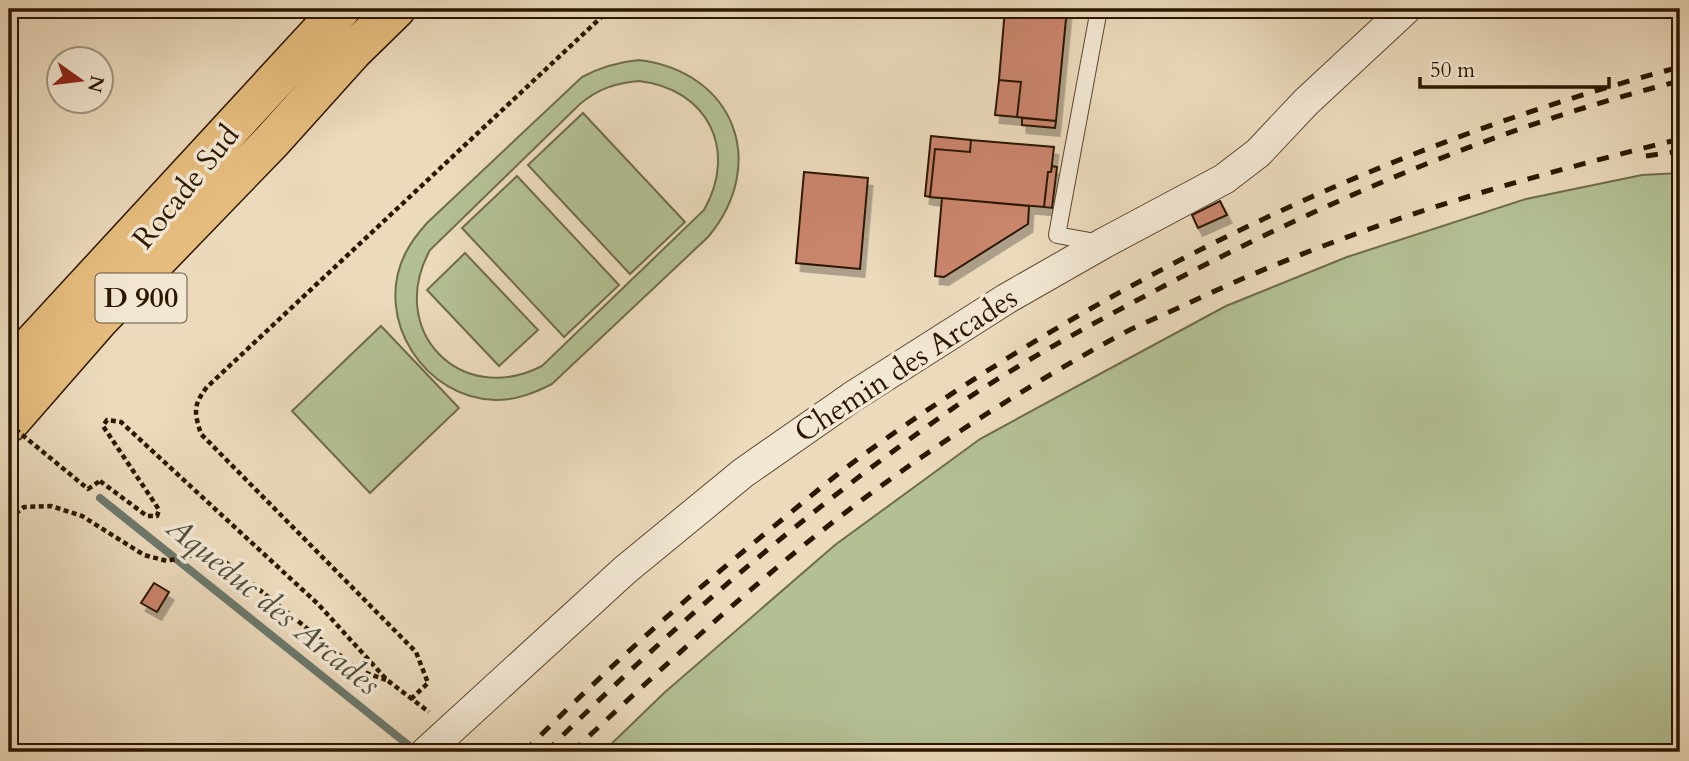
<svg xmlns="http://www.w3.org/2000/svg" width="1689" height="761" viewBox="0 0 1689 761" font-family="Cardo,serif">
  <style>
    .green { fill: #b3c094; stroke: #6f6c4a; stroke-width: 2; fill-rule: evenodd }
    .lines { fill: none; stroke-linecap: round; stroke-linejoin: round }
    .stream { stroke: #6c796c; stroke-width: 8 }
    .building { fill: #ca856d; stroke: #2b1700; stroke-width: 2; filter: url(#shadow) }
    .lane-casing { stroke: #5b482f; stroke-width: 18 }
    .street-casing { stroke: #5b482f; stroke-width: 32 }
    .primary-casing { stroke: #2b1700; stroke-width: 41 }
    .path { stroke: #2b1700; stroke-width: 4.5; stroke-dasharray: 5 3.5; stroke-linecap: butt }
    .lane { stroke: #f2e7d3; stroke-width: 16 }
    .street { stroke: #f2e7d3; stroke-width: 30 }
    .primary { stroke: #e6bd7e; stroke-width: 38 }
    .rail { stroke: #2b1700; stroke-width: 5; stroke-dasharray: 12 12; stroke-linecap: butt }
    .path-bridge { stroke: #2b1700; stroke-width: 4.5; stroke-dasharray: 5 3.5; stroke-linecap: butt }
    .labels { text-anchor: middle; dominant-baseline: central; stroke-width: 7; stroke-linejoin: round; paint-order: stroke }
    .shield { fill: #f2e7d3; stroke: #67553f; stroke-width: 2 }
    .shield-label { font-size: 28px; font-weight: bold; fill: #2b1700 }
    .street-label { font-size: 30px; fill: #2b1700; stroke: #f2e7d3 }
    .water-label { font-size: 32px; font-style: italic; fill: #51503f; stroke: #f2e7d3 }
  </style>
  <defs>
    <filter id="shadow"><feDropShadow dx="4.5" dy="8" stdDeviation="0" flood-color="#0004"/></filter>
  </defs>
  <rect width="100%" height="100%" fill="#ebdabc"/>
  <filter id="stains"><feTurbulence type="fractalNoise" baseFrequency=".00286" numOctaves="4"/><feColorMatrix values="0 0 0 0 .2 0 0 0 0 .09 0 0 0 0 .02 0 0 0 .5 -.17"/></filter>
  <radialGradient id="worn" r=".72"><stop offset=".6" stop-color="#630" stop-opacity="0"/><stop offset="1" stop-color="#630" stop-opacity=".3"/></radialGradient>
  <path class="green" d="M639 60C735 72 769 164 708 237L552 384C534 393 517 400 496 400 425 399 373 319 405 254 411 242 418 233 427 223L582 77C601 67 618 62 639 60ZM639 81C708 89 738 150 704 210L542 366C460 408 386 330 430 250L580 104C598 89 615 83 639 81Z
    M583 113 685 222 630 274 528 165Z
    M1680 173V752H603L664 693 835 545 980 439 1085 382 1226 306 1347 257 1526 199 1642 175Z
    M517 176 619 285 564 337 462 228Z
    M465 253 538 330 499 366 427 290Z
    M381 326 459 408 370 493 292 411Z"/>
  <g class="lines">
    <path class="stream" d="M100 498 417 752"/>
  </g>
  <path class="building" d="M1005 9H1067L1056 121 1017 117 1021 82 999 80Z
    M999 80 1021 82 1017 117 995 115Z
    M1022 118 1056 121 1055 128 1022 125Z
    M931 136 971 140 970 152 935 149 930 197 925 196Z
    M971 140 1054 147 1051 172H1048L1044 207 930 197 935 149 970 152Z
    M1052 166 1057 167 1052 208 1044 207 1048 172H1051Z
    M804 172 868 178 860 269 796 263Z
    M942 198 1029 206 1028 224 944 277 935 276Z
    M1220 201 1227 215 1198 228 1192 215Z
    M154 583 169 592 157 612 141 603Z"/>
  <g class="lines">
    <g class="lane-casing">
      <path id="lane" d="M1099 9 1057 235 1101 243"/>
    </g>
    <g class="street-casing">
      <path id="street" d="M426 752 625 570 743 473 852 397 1006 299 1104 243 1224 179 1258 153 1306 102 1406 9"/>
    </g>
    <g class="primary-casing">
      <path id="primary" d="M9 369 341 9
        M9 423 99 320 272 141 353 51 396 9"/>
    </g>
    <path class="path" d="M100 481 147 516H157L159 510 154 502 103 426 107 420 121 422 318 604 387 680 429 712
      M9 519 24 507 51 506 82 516 144 555 167 561 202 553 218 556 358 670 386 680
      M411 699 428 683 416 652 201 434C194 412 193 405 207 387L610 9"/>
    <use href="#lane" class="lane"/>
    <use href="#street" class="street"/>
    <use href="#primary" class="primary"/>
    <path class="rail" d="M1646 156 1680 151
      M524 752C601 674 682 601 767 532 799 506 830 479 863 455 1108 278 1388 144 1680 67
      M546 752C668 630 798 518 939 418 1009 368 1088 326 1164 286 1328 200 1500 126 1680 81
      M572 752C636 692 701 632 768 575 872 486 990 407 1109 341 1135 326 1164 315 1191 302 1350 227 1510 181 1680 139"/>
    <path class="path-bridge" d="M9 424 88 489 100 481"/>
  </g>
  <g class="labels">
    <rect class="shield" x="95.5" y="273.5" width="91" height="49" rx="5"/>
    <g class="shield-label">
      <text x="141" y="298">D 900</text>
    </g>
    <g class="street-label">
      <text transform="translate(186 187) rotate(-51)">Rocade Sud</text>
      <text transform="translate(906 365) rotate(-33)">Chemin des Arcades</text>
    </g>
    <g class="water-label">
      <text transform="translate(273 606) rotate(39)">Aqueduc des Arcades</text>
    </g>
  </g>
  <rect width="1689" height="761" fill="none" stroke="#ebdabc" stroke-width="35"/>
  <rect x="10" y="10" width="1668" height="740" fill="none" stroke="#2b1700" stroke-width="3.5"/>
  <rect x="18" y="18" width="1654" height="726" fill="none" stroke="#2b1700" stroke-width="2"/>
  <g transform="translate(80 80) rotate(104)"><circle r="33" fill="#f2e7d3" stroke="#a2947f" stroke-width="2"/>
  <path d="M0-5L12 26L0 18L-12 26Z" fill="#8f2418"/>
  <text y="-10" font-size="19" font-weight="bold" text-anchor="middle" fill="#2b1700">N</text>
  </g>
  <path d="M1420 77v10h189v-10" fill="none" stroke="#2b1700" stroke-width="3.5"/>
  <text x="1430" y="77" font-size="21" fill="#2b1700" stroke="#f2e7d3" stroke-width="5" paint-order="stroke">50 m</text>
  <rect width="100%" height="100%" filter="url(#stains)"/>
  <rect width="100%" height="100%" fill="url(#worn)"/>
</svg>
